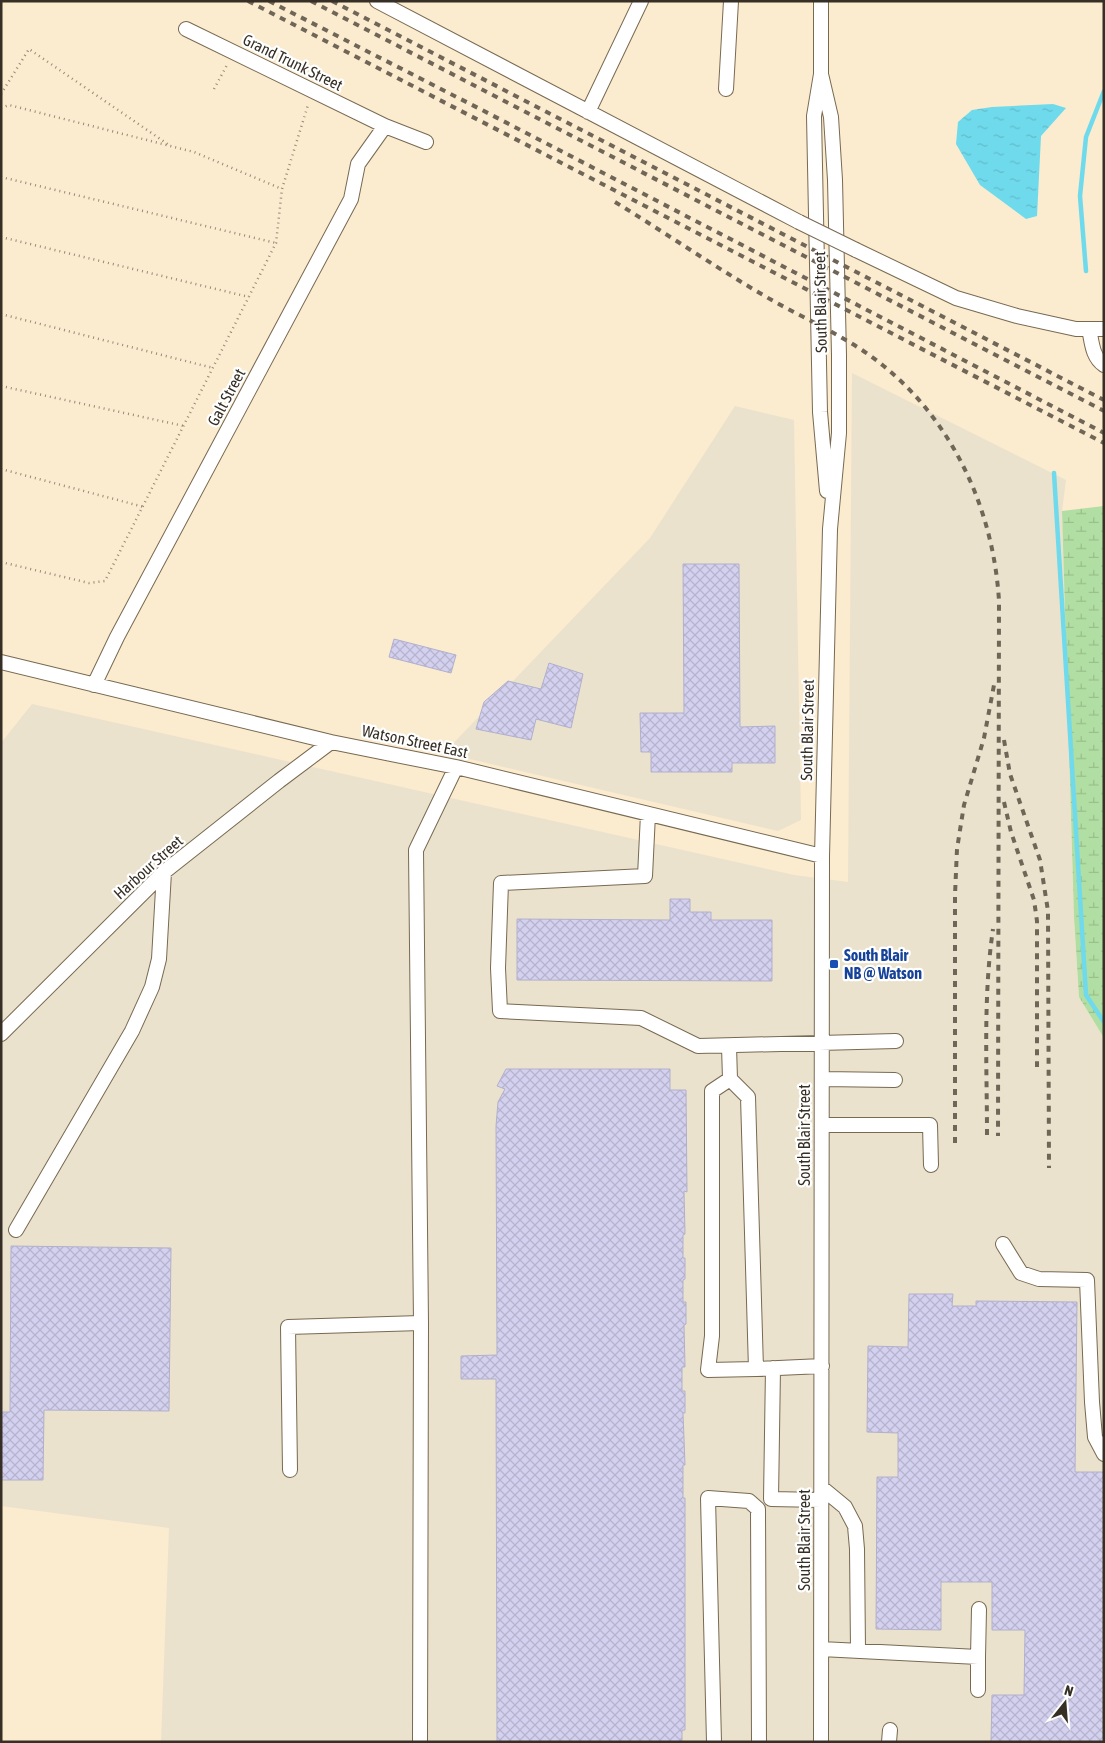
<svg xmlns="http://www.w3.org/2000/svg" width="1105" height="1743" viewBox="0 0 1105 1743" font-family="'Asap Condensed',sans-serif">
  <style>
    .industrial { fill: #ebe2cd }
    .wetland { fill: url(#wetland-marsh) }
    .water { fill: url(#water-ripples) }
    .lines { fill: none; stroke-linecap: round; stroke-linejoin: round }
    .stream { stroke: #6fdaec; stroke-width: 4.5 }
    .building { fill: url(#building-cross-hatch); stroke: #b1b0cc }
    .minor-casing { stroke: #786951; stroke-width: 16 }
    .path { stroke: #958a77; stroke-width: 2.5; stroke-dasharray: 1 4; stroke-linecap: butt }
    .minor { stroke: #fff; stroke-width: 14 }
    .rail { stroke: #706657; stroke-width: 4; stroke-dasharray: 6 6; stroke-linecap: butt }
    .minor-bridge-casing { stroke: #786951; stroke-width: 16; stroke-linecap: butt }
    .minor-bridge { stroke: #fff; stroke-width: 14 }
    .transit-dot { fill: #1a4fb4; stroke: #fff; stroke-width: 2 }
    .labels { text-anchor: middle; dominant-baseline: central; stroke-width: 4.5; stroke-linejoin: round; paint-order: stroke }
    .street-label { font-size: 16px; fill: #362f25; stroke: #fff }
    .transit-label { font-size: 16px; font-weight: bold; fill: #164399; stroke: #fff; text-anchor: start }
  </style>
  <defs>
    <pattern id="wetland-marsh" width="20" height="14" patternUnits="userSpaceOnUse" patternTransform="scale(1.25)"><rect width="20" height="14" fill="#b1dea2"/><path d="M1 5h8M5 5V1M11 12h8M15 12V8" fill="none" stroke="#99bf8b"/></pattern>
    <pattern id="water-ripples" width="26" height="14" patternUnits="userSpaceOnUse" patternTransform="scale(1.25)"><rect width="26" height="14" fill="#6fdaec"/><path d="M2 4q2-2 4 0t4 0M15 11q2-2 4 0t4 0" fill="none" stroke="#61bbca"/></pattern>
    <pattern id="building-cross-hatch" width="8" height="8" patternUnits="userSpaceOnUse" patternTransform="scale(1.25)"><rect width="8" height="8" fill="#d3d1ef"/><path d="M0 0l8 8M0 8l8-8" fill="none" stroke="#b6b4cd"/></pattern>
  </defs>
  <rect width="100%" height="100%" fill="#fbebcf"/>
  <path class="industrial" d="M852 373 1066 480 1062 511 1074 917 1079 997 1104 1038V1742H161L169 1528 1 1506V743L32 704 794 875 848 882Z
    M735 406 794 420 801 820 778 831 444 753 650 538Z"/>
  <path class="wetland" d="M1104 506V1038L1079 997 1074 917 1062 511Z"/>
  <path class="water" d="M1053 104 1066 108 1041 136 1037 216 1026 219 980 185 956 144 958 122 972 110 992 107Z"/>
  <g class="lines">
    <path class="stream" d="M1086 271 1080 196 1086 137 1104 91
      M1054 473 1086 995 1104 1022"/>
  </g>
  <path class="building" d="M683 564H739L740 727 775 726V763H732V772H651V752H641L640 713H684Z
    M394 639 456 655 451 673 389 657Z
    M549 663 583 674 571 728 536 719 531 740 476 729 484 702 508 681 541 689Z
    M670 899H690V912H711V920H772V981L517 980V919L670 920Z
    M506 1069H670V1090H686L687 1192 684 1191 685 1234 683 1235V1258H685V1279L683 1280V1302H686V1324L684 1325 685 1367H682V1391H685V1413H683L685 1465H683V1498H685V1730H682V1742H497L496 1379H461V1356L497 1355 496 1126 498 1102 505 1089 497 1086Z
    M11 1246 171 1248 169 1411 44 1410 43 1480H1V1412H10Z
    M909 1294H953L952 1306H976V1301L1077 1302 1075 1472H1104V1742H991L992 1695H1024L1025 1630H992V1582H941V1630L876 1629 877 1477H898V1433L867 1432 868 1346 908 1347Z"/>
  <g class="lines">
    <g class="minor-casing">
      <path id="minor" d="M377 1 799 222
        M821 1V74L814 116 820 412 827 491
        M186 29 385 126 426 142
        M726 89 731 1
        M588 112 641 1
        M856 250 956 298 1017 316 1076 329H1104
        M1089 329C1092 342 1092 357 1104 365
        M1 662 331 742 456 767 822 856
        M94 685 117 637 351 199 358 164 385 126
        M648 814 645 876 501 883 498 968 500 1011 641 1018 698 1046 896 1041
        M1 1034 164 872 279 781 331 742
        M729 1046 730 1079 748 1097 756 1369 822 1366
        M730 1079 712 1091V1336L708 1370 756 1369
        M822 1079 895 1080
        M822 1125H930L931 1165
        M16 1230 132 1031 152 987 159 959 164 872
        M1003 1244 1021 1273 1039 1279 1087 1280 1092 1402 1095 1437 1104 1454
        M773 1368 771 1499 821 1500
        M290 1470 288 1327 421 1323
        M822 1488 845 1507 855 1526 857 1549 858 1650
        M821 1649 978 1657 979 1609
        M978 1657V1690
        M420 1742 421 1323 416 850 456 767
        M714 1742 708 1498 749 1501 758 1509 759 1742
        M821 1742 822 856 830 529 839 433V355L835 180 831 117 821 74
        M889 1742 890 1730"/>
    </g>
    <path class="path" d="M214 89 227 65
      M1 94 29 49 169 145
      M1 108 9 105 194 152 282 189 308 105
      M1 177 276 243
      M1 237 249 297
      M1 314 213 368
      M1 386 184 426
      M1 469 144 507
      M1 562 89 583 105 581 276 243 282 189"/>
    <use href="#minor" class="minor"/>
    <path class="rail" d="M248 1 1104 443
      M269 1 482 110 1104 433
      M311 1 1104 411
      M332 1 1104 400
      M615 202C664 232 712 265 763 295 795 314 830 329 862 350 946 406 993 502 999 601L998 1136
      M1004 740 1010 774 1040 860 1048 911 1049 1168
      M1004 802 1011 832 1034 900 1037 921V1067
      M987 1135C987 1067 983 997 993 929
      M955 1143V895L957 849 964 805 984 738 994 685"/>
    <g class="minor-bridge-casing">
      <path id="minor-bridge" d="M799 222 856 250"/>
    </g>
    <use href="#minor-bridge" class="minor-bridge"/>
  </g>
  <rect class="transit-dot" x="829" y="959" width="10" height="10" rx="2.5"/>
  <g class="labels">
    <g class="street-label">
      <text transform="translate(293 62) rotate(26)">Grand Trunk Street</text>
      <text transform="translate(820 302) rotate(-91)">South Blair Street</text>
      <text transform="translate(226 397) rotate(-62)">Galt Street</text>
      <text transform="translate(807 730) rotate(-89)">South Blair Street</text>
      <text transform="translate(415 741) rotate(12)">Watson Street East</text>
      <text transform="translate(148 867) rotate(-42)">Harbour Street</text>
      <text transform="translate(804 1135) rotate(-90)">South Blair Street</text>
      <text transform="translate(804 1540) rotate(-90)">South Blair Street</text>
    </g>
    <g class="transit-label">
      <text x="844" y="955">South Blair<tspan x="844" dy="18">NB @ Watson</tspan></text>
    </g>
  </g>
  <rect width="1105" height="1743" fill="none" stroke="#362f25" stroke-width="5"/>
  <g transform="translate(1065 1703) rotate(17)" stroke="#ffffff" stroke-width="4" paint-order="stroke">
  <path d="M0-4L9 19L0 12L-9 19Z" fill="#362f25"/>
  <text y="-8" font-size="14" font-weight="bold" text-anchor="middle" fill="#362f25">N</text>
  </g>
</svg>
